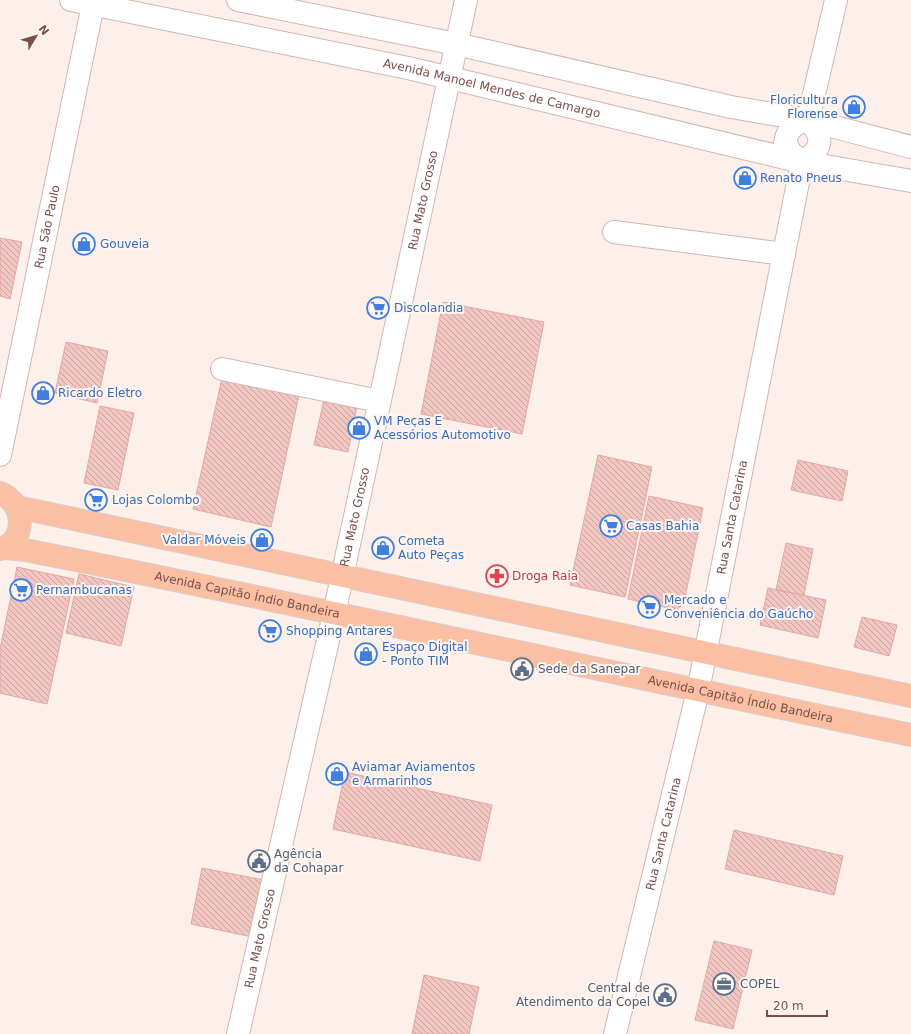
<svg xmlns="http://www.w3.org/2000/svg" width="911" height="1034" viewBox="0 0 911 1034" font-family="'DejaVu Sans',sans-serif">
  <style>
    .building { fill: url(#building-back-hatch); stroke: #e5a7a2 }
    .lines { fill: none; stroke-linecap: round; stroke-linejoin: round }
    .minor-casing { stroke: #d2b6b2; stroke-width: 24 }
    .major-casing { stroke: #d9cecd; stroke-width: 24 }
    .minor { stroke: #fff; stroke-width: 22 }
    .major { stroke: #fbc0a3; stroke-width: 22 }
    .labels { text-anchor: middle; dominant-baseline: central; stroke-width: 4; stroke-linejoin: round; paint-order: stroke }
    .street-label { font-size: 12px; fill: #794f4c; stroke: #fff5f1 }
    .shop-label { font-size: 12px; fill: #366cbe; stroke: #fff5f1; text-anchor: start }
    .health-label { font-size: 12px; fill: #be3a42; stroke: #fff5f1; text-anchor: start }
    .service-label { font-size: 12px; fill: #4e5e75; stroke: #fff5f1; text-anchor: start }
  </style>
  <defs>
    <pattern id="building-back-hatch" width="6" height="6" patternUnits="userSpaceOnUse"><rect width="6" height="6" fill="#f2c6c1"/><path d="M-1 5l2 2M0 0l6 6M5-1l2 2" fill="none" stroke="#c9a39f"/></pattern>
  </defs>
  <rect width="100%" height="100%" fill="#fdf0ea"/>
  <path class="building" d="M0 238 22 242 10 299 0 296Z
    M443 302 544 322 522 434 421 414Z
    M66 342 108 351 97 403 55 393Z
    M222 378 299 395 271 527 193 509Z
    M324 399 357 406 348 452 314 445Z
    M100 406 134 413 118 490 84 483Z
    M598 455 652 467 625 597 570 585Z
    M798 460 848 471 842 501 791 490Z
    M649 496 703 508 684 603 677 610 628 599Z
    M786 543 813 549 804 595 776 590Z
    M17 567 74 579 47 704 0 693V649Z
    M79 574 134 587 121 646 66 633Z
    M768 588 826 600 818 638 760 625Z
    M862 617 897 625 889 656 854 647Z
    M345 772 492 805 480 861 333 829Z
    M734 830 843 856 834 895 725 869Z
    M202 868 264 880 252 937 191 924Z
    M714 941 752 950 733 1029 695 1020Z
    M424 975 479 987 469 1034H412Z"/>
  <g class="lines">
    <g class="minor-casing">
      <g id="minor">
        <path id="s1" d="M71 0 408 68 802 162 911 181"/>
        <path d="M238 0 456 44 731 107 808 120 911 147"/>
        <path d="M808 120 836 0"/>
        <path d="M802 162 791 153 785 142C788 128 794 124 808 120"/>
        <path d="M614 232 784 254"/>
        <path d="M222 369 379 401"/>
        <path id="s2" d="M0 455 94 0"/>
        <path id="s3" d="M238 1034 334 614 466 0"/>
        <path id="s4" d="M615 1034 698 691 802 162C823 149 825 138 808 120"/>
      </g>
    </g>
    <g class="major-casing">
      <g id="major">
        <path d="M0 493C26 503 27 541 0 549"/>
        <path d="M17 507 911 696"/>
        <path id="s5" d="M6 548 25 550C321 608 616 674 911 735"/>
      </g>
    </g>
    <use href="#minor" class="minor"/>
    <use href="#major" class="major"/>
  </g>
  <defs>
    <g id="shop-ring" transform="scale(1.15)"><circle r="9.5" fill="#fff5f1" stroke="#3f7fe0" stroke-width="1.5"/><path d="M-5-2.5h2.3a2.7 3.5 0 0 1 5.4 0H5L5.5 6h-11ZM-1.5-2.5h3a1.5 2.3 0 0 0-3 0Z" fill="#3f7fe0"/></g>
    <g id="supermarket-ring" transform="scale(1.15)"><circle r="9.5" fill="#fff5f1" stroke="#3f7fe0" stroke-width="1.5"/><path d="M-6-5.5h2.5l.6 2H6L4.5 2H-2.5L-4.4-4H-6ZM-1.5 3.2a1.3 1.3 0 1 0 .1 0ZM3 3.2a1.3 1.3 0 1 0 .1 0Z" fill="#3f7fe0"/></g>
    <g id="pharmacy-ring" transform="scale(1.15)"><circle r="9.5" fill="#fff5f1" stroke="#e0444e" stroke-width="1.5"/><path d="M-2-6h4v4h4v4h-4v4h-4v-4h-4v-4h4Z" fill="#e0444e"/></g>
    <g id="civic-ring" transform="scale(1.15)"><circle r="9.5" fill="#fff5f1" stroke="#5c6f8a" stroke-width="1.5"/><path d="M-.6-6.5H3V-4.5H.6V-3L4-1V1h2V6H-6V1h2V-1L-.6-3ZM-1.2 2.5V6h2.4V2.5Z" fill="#5c6f8a"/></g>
    <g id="office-ring" transform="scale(1.15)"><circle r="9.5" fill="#fff5f1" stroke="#5c6f8a" stroke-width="1.5"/><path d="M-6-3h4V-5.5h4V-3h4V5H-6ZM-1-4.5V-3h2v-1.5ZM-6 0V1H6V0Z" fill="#5c6f8a"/></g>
  </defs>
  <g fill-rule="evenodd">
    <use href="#shop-ring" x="854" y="107"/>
    <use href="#shop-ring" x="745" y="178"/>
    <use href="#shop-ring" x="84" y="244"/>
    <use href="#supermarket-ring" x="378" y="308"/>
    <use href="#shop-ring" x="43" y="393"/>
    <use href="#shop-ring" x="359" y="428"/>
    <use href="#supermarket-ring" x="96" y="500"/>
    <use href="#supermarket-ring" x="611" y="526"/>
    <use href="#shop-ring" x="262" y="540"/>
    <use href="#shop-ring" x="383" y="548"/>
    <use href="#pharmacy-ring" x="497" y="576"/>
    <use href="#supermarket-ring" x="21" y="590"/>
    <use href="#supermarket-ring" x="649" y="607"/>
    <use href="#supermarket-ring" x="270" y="631"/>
    <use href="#shop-ring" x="366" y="654"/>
    <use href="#civic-ring" x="522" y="669"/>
    <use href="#shop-ring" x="337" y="774"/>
    <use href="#civic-ring" x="259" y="861"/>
    <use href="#office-ring" x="724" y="984"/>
    <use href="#civic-ring" x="665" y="995"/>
  </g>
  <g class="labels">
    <g class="street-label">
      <text stroke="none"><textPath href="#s1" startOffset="430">Avenida Manoel Mendes de Camargo</textPath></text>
      <text stroke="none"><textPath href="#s3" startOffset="854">Rua Mato Grosso</textPath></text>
      <text stroke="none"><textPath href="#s2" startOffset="233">Rua São Paulo</textPath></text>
      <text stroke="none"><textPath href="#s3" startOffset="530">Rua Mato Grosso</textPath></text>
      <text stroke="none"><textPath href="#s4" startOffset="530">Rua Santa Catarina</textPath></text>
      <text stroke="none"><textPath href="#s5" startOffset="246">Avenida Capitão Índio Bandeira</textPath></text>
      <text stroke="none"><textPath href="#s5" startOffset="750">Avenida Capitão Índio Bandeira</textPath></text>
      <text stroke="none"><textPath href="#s4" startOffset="206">Rua Santa Catarina</textPath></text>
      <text stroke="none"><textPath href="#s3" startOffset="98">Rua Mato Grosso</textPath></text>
    </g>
    <g class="shop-label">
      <text x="838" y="100" text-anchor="end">Floricultura<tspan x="838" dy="14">Florense</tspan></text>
      <text x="760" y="178">Renato Pneus</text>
      <text x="100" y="244">Gouveia</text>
      <text x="394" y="308">Discolandia</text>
      <text x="58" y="393">Ricardo Eletro</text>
      <text x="374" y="421">VM Peças E<tspan x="374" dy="14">Acessórios Automotivo</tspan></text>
      <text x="112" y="500">Lojas Colombo</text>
      <text x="626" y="526">Casas Bahia</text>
      <text x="246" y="540" text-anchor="end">Valdar Móveis</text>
      <text x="398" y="541">Cometa<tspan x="398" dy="14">Auto Peças</tspan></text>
      <text x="36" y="590">Pernambucanas</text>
      <text x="664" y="600">Mercado e<tspan x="664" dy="14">Conveniência do Gaúcho</tspan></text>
      <text x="286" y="631">Shopping Antares</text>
      <text x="382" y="647">Espaço Digital<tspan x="382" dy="14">- Ponto TIM</tspan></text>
      <text x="352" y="767">Aviamar Aviamentos<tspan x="352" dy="14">e Armarinhos</tspan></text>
    </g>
    <g class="health-label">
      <text x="512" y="576">Droga Raia</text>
    </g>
    <g class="service-label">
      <text x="538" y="669">Sede da Sanepar</text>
      <text x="274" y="854">Agência<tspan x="274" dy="14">da Cohapar</tspan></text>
      <text x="740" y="984">COPEL</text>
      <text x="650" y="988" text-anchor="end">Central de<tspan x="650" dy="14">Atendimento da Copel</tspan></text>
    </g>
  </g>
  <g transform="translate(36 36) rotate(52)" stroke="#fff5f1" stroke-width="3" paint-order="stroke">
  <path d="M0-3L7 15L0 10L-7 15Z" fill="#794f4c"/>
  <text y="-6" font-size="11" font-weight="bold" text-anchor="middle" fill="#794f4c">N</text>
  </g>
  <path d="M767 1010v6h60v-6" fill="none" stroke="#794f4c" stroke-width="2"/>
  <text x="773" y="1010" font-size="12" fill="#794f4c" stroke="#fff5f1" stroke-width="3" paint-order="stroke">20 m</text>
</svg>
